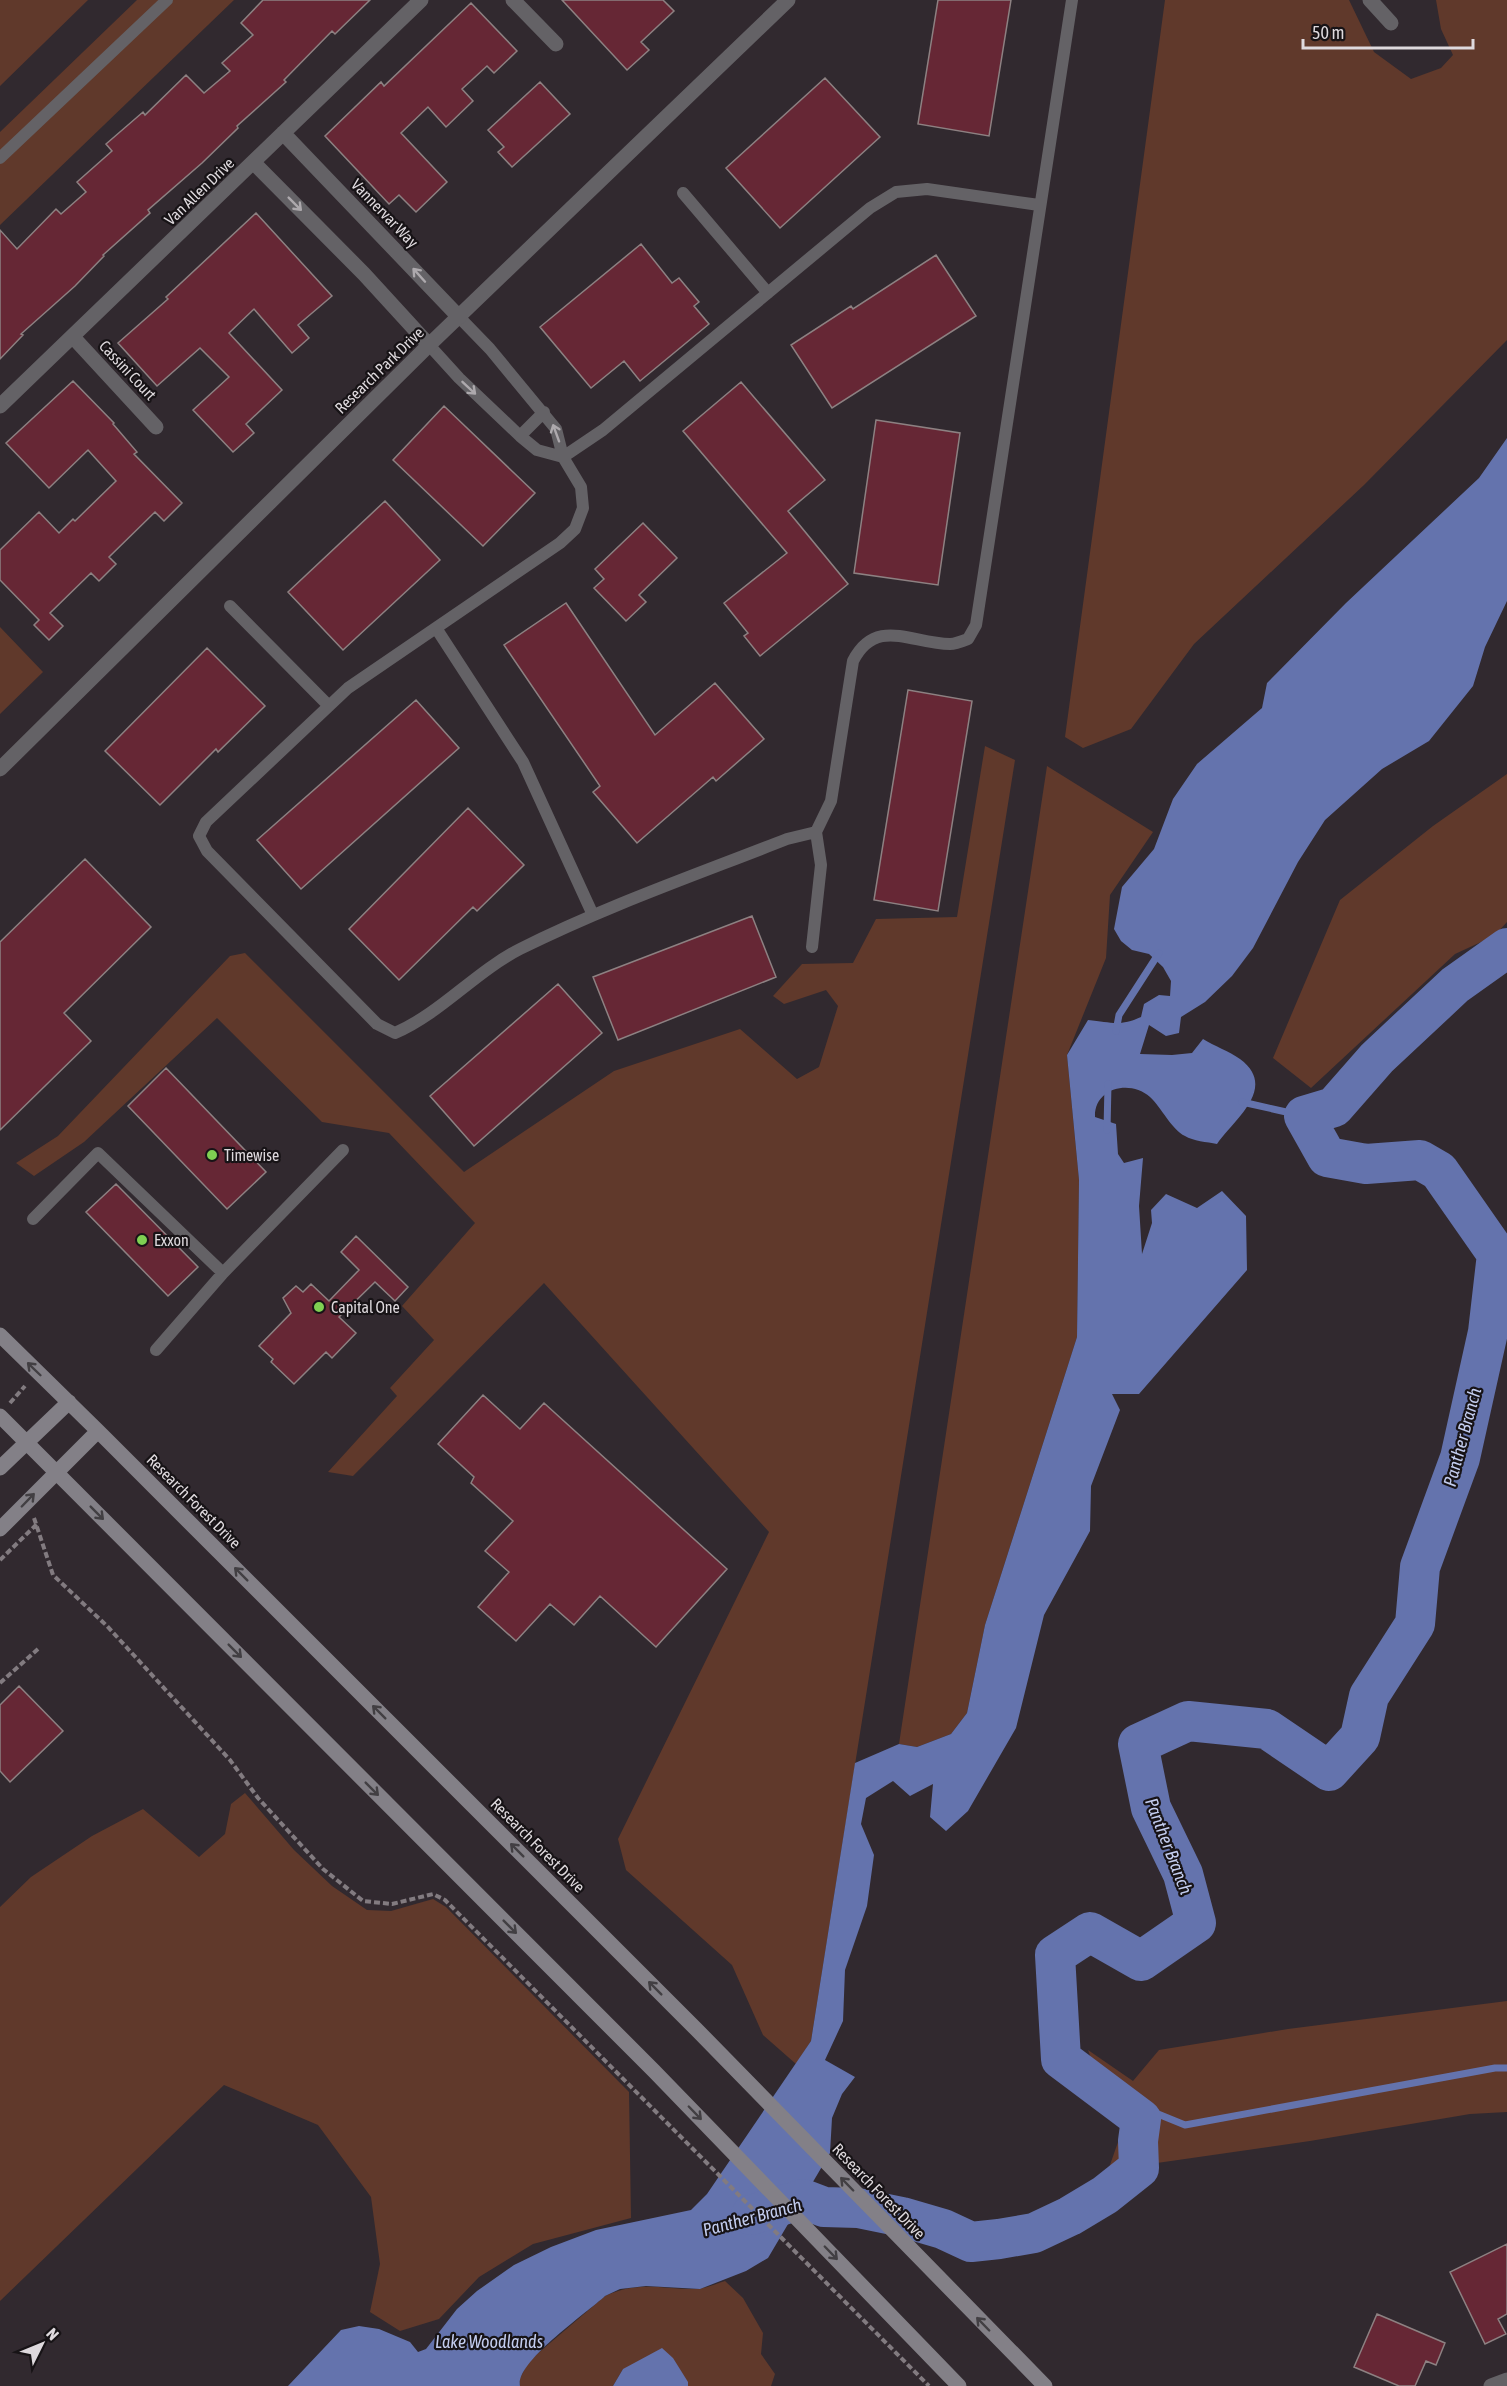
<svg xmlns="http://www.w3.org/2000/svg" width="1507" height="2386" viewBox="0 0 1507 2386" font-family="'Asap Condensed',sans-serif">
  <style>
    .green { fill: #60392b }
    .water { fill: #6473ad }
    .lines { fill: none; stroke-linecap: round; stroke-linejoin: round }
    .stream { stroke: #6473ad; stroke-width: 7 }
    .river { stroke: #6473ad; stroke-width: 40 }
    .building { fill: #662735; stroke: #8d8182; stroke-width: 1.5 }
    .path { stroke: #827b80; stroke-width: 4; stroke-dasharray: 6 3; stroke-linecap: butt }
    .lane { stroke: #646266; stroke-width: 12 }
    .street { stroke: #646266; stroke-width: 15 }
    .secondary { stroke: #838087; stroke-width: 15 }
    .oneway { stroke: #ada9ad }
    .oneway2 { stroke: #423f43 }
    .poi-dot { fill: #7fd052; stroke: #171316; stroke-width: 2 }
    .labels { text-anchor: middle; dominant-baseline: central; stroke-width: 4.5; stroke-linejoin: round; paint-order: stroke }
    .street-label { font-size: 16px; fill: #ded9dd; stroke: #171316 }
    .poi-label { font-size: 16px; fill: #ded9dd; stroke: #171316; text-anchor: start }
    .water-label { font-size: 18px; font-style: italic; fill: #c3cdef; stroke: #171316 }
  </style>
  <rect width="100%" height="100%" fill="#31292f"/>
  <path class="green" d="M0 0H88L0 86Z
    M137 0H234L0 225V132Z
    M1165 0H1349L1374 52 1411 79 1441 68 1453 55 1441 29 1436 0H1507V340L1364 485 1194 644 1131 729 1083 748 1065 737Z
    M0 627 43 672 0 714Z
    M985 746 1015 760 811 2041 796 2064 763 2035 732 1965 626 1870 618 1839 769 1532 544 1283 353 1476 328 1472 397 1396 390 1388 434 1340 402 1306 475 1223 389 1133 322 1122 217 1018 84 1142 34 1176 16 1163 58 1136 230 956 245 953 464 1172 614 1071 740 1029 797 1079 819 1067 838 1006 826 990 784 1004 773 996 802 964 853 963 876 919 957 917Z
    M1047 766 1153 832 1110 895 1106 958 1067 1055 1079 1180 1077 1337 985 1625 967 1713 951 1734 917 1747 899 1744Z
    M1507 774V922L1494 936 1455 954 1311 1088 1273 1058 1340 900 1433 826Z
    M245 1793 294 1850 332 1886 367 1910 391 1911 433 1899 446 1907 629 2092 631 2218 533 2244 479 2277 439 2319 400 2331 370 2312 380 2264 371 2197 318 2125 224 2085 0 2301V1907L31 1877 92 1836 143 1809 199 1857 225 1834 231 1804Z
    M1507 2001V2112L1470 2114 1310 2141 1157 2163 1112 2194 1103 2185 1125 2122 1080 2080 1096 2073 1088 2050 1133 2081 1159 2050 1288 2029Z
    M725 2281 743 2298 763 2333 761 2354 775 2374 771 2386H688V2382L623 2369 613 2386H520L519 2380 529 2361 605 2296C641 2280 662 2290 698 2289 706 2288 716 2284 725 2281Z"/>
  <path class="water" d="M1507 438V601L1485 647 1473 686 1429 741 1382 769 1325 820 1298 862 1253 948 1232 976 1205 1002 1181 1017 1179 1033 1166 1036 1149 1025 1140 1054 1172 1055 1192 1053 1203 1039C1214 1046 1229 1051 1240 1059 1279 1088 1233 1120 1217 1144 1207 1142 1193 1141 1185 1136 1172 1130 1161 1107 1150 1097 1130 1079 1094 1088 1095 1117L1116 1124 1118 1154 1124 1163 1143 1158 1139 1206 1142 1254 1152 1223 1151 1210 1166 1194 1197 1208 1222 1191 1246 1216 1247 1270 1139 1394H1112L1120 1410 1091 1486 1090 1531 1044 1615 1016 1728 968 1811 946 1831 930 1817 933 1784 910 1796 893 1781 866 1798 861 1824 874 1855 867 1906 845 1970 843 2021 825 2060 855 2077 842 2094 832 2118 830 2153 768 2258 746 2271 700 2289 646 2286 620 2289 605 2296C587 2313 515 2362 520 2386H288L341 2330 359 2326 379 2329 410 2342 418 2352 426 2349 457 2309 477 2291 514 2265 551 2247 596 2230 691 2210 707 2194 811 2041 855 1763 899 1744 917 1747 951 1734 967 1713 985 1625 1077 1337 1079 1180 1067 1055 1088 1020C1111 1022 1119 1027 1141 1017L1144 1004 1159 995 1170 996 1171 981 1163 967 1149 954 1132 950 1121 941 1114 929 1122 887 1154 849 1173 799 1197 764 1262 708 1267 683 1346 603 1479 478Z
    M662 2348 673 2358 688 2382V2386H613L623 2369Z"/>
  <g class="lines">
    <path class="stream" d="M1116 1031 1119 1015 1159 953
      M1242 1102 1304 1116
      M1107 1130 1108 1084
      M1141 2119 1158 2114 1185 2125 1495 2068H1507"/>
    <path class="river" d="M751 2215 803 2199 824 2207 858 2208 902 2217 943 2229 971 2242 999 2239 1034 2233 1070 2216 1105 2195 1139 2168 1138 2141 1141 2119 1061 2059 1055 1955 1090 1932 1141 1961 1196 1923 1183 1874 1151 1808 1138 1744 1188 1721 1267 1729 1329 1771 1360 1737 1369 1696 1415 1624 1420 1567 1460 1458 1488 1332 1497 1254 1439 1171 1420 1160 1366 1164 1327 1157 1304 1116 1334 1107 1377 1058 1455 985 1507 948"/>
  </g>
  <path class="building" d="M263 0H370L335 34 332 31 284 80 286 82 237 126 238 128 202 163 148 210 150 213 103 255 104 256 75 286 21 334 23 335 0 359V230L17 249 56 209 61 214 86 192 77 182 112 151 106 144 143 112 145 115 186 75 204 93 230 71 222 63 253 35 241 23Z
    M562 0H663L674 11 641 42 649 50 627 70Z
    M938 0H1011L989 136 918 124Z
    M471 3 517 51 494 73 487 66 462 89 473 101 446 127 428 107 401 133 447 182 416 212 399 195 389 204 325 136 381 82 384 86Z
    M825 78 880 137 780 228 726 168Z
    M540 82 570 114 512 167 498 152 504 147 488 130Z
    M256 213 332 296 298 325 309 338 292 353 254 309 229 333 282 390 246 424 254 433 233 452 193 410 229 377 200 348 157 386 118 343 168 299 166 297Z
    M641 244 672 283 679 278 699 302 694 306 709 324 640 381 624 361 591 388 540 327Z
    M936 255 976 316 832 408 791 345 851 306 853 309Z
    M73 381 114 423 113 424 137 452 134 454 182 503 164 521 155 512 109 557 116 564 99 581 91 573 50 613 63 626 49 640 34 625 39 620 0 580V550L39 512 59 533 73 519 75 521 116 481 88 450 49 488 6 443Z
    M741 382 825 480 788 511 848 584 760 656 744 636 748 633 724 603 787 553 683 431Z
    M444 406 535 493 483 546 393 460Z
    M876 420 960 433 938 585 854 573Z
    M385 501 440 560 343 650 288 592Z
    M643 523 677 558 639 595 646 602 626 621 594 588 604 579 595 569Z
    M566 603 655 735 715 683 764 739 716 781 713 777 637 843 593 792 600 786 504 645Z
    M207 648 265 706 218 752 216 749 160 805 105 751Z
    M908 690 972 701 938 911 874 900Z
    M416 700 459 748 301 889 257 840Z
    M468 808 524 865 477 911 473 907 399 980 349 929Z
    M85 859 151 927 64 1013 91 1041 0 1130V942Z
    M752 916 776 977 618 1040 593 977Z
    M558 984 602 1033 474 1146 430 1096Z
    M166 1068 266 1172 227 1209 128 1106Z
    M116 1184 198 1267 168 1296 86 1212Z
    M356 1236 408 1287 395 1301 375 1282 339 1317 356 1333 332 1358 326 1352 294 1384 271 1362 273 1359 259 1346 291 1313 283 1298 296 1286 303 1292 311 1284 329 1301 359 1270 341 1252Z
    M483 1395 520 1429 544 1403 727 1569 656 1647 600 1596 574 1625 550 1604 516 1641 478 1607 509 1572 485 1551 513 1521 471 1483 474 1477 438 1444Z
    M19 1686 63 1731 10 1782 0 1771V1705Z
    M1507 2244V2314L1498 2319 1506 2334 1485 2344 1450 2272Z
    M1377 2314 1445 2343 1436 2365 1426 2361 1415 2386H1399L1354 2367Z"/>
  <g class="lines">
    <path class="path" d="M10 1403 25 1386
      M34 1518 53 1575 107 1626 230 1760 258 1798 323 1869 363 1901 392 1904 433 1894 445 1900 929 2386
      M0 1560 37 1524
      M0 1683 38 1649"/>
    <path class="lane" d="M0 158 167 0
      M683 193 768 293
      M459 317 490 349 556 429 563 457 581 487 583 508 575 529 560 543 348 688 206 822 199 836 207 851 377 1024 395 1033C441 1013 475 972 520 949 606 906 698 874 787 839L816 832 831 801 853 661C876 616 912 644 950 644 956 644 963 641 968 639L976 625 1072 0
      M429 345 459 378 520 436 537 450 563 457 603 430 870 208 896 192 927 189 1039 205
      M520 436 544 412
      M230 606 329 706
      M436 628 523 762 593 915
      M812 947 821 865 816 832
      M33 1219 98 1153 223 1273
      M156 1350 223 1273 343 1150"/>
    <path class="street" d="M513 0 556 44
      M1370 0 1391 23
      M283 133 459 317
      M254 163 364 274 429 345
      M73 337 156 427
      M0 406 421 0
      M0 769 429 345 788 0
      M1491 2386 1507 2380"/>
    <path class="secondary" d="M0 1335 98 1431 696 2029 1045 2386
      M0 1416 654 2071 959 2386
      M0 1468 69 1402
      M0 1529 98 1431"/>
  </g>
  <defs><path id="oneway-shaft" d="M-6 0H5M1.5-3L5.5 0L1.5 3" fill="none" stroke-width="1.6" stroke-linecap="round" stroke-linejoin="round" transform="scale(1.5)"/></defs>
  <g class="oneway">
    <use href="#oneway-shaft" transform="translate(295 204) rotate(45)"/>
    <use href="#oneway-shaft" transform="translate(419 275) rotate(-132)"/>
    <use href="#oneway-shaft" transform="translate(469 388) rotate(43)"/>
    <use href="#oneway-shaft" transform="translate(556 433) rotate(-110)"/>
  </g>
  <g class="oneway2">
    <use href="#oneway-shaft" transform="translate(34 1369) rotate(-136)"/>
    <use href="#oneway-shaft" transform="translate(28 1500) rotate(-46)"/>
    <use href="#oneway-shaft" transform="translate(97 1513) rotate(45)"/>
    <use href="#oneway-shaft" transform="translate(241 1574) rotate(-135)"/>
    <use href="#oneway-shaft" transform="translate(235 1651) rotate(45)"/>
    <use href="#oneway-shaft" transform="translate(379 1712) rotate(-135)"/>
    <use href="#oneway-shaft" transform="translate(372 1789) rotate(45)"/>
    <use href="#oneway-shaft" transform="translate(517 1850) rotate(-135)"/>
    <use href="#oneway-shaft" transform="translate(510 1927) rotate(45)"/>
    <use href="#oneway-shaft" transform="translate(655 1988) rotate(-135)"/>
    <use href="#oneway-shaft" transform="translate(695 2113) rotate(46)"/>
    <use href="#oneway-shaft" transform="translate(847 2184) rotate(-134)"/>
    <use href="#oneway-shaft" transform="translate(831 2253) rotate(46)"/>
    <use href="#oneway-shaft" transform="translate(983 2324) rotate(-134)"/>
  </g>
  <g class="poi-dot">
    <circle cx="212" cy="1155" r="6"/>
    <circle cx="142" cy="1240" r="6"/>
    <circle cx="319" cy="1307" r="6"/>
  </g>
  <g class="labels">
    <g class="street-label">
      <text transform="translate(199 191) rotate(-44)">Van Allen Drive</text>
      <text transform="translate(385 213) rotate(46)">Vannervar Way</text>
      <text transform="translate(128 370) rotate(47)">Cassini Court</text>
      <text transform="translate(379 370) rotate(-44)">Research Park Drive</text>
      <text transform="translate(194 1501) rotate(45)">Research Forest Drive</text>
      <text transform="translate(538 1845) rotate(45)">Research Forest Drive</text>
      <text transform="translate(879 2191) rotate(46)">Research Forest Drive</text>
    </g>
    <g class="poi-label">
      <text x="224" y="1155">Timewise</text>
      <text x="154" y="1240">Exxon</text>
      <text x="331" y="1307">Capital One</text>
    </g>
    <g class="water-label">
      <text transform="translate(1462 1437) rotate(-75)">Panther Branch</text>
      <text transform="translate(1169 1846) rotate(69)">Panther Branch</text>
      <text transform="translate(752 2217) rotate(-15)">Panther Branch</text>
      <text x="489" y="2341">Lake Woodlands</text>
    </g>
  </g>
  <g transform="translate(42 2344) rotate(47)" stroke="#171316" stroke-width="4.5" paint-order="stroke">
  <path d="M0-4.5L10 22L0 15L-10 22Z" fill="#ded9dd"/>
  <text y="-9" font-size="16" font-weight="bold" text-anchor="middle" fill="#ded9dd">N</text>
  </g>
  <path d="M1303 39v9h170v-9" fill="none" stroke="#ded9dd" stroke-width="3"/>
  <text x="1312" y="39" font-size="18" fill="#ded9dd" stroke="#171316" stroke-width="4.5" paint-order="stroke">50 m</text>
</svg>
